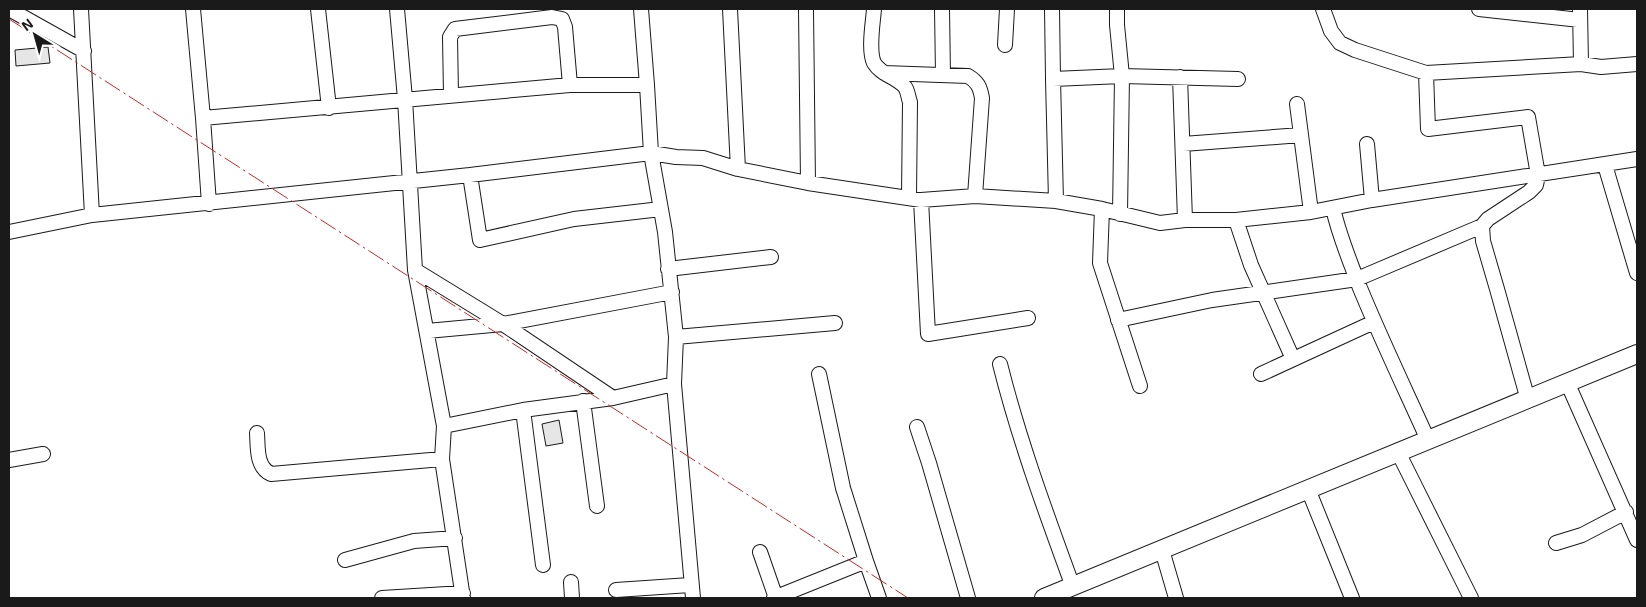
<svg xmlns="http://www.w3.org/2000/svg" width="1646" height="607" viewBox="0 0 1646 607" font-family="'Exo 2',sans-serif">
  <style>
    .building { fill: #e6e6e6; stroke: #1a1a1a }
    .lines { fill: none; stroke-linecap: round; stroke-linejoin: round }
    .minor-casing { stroke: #1a1a1a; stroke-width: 16 }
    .major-casing { stroke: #1a1a1a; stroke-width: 20 }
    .minor { stroke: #fff; stroke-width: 14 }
    .major { stroke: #fff; stroke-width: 18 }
    .power { stroke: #c62828; stroke-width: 1; stroke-dasharray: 18 4 2.5 4; stroke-linecap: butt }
  </style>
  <rect width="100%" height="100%" fill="#fff"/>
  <path class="building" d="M48 47 50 63 16 66 15 50Z
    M559 420 563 443 546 446 542 424Z"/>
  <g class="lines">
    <g class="minor-casing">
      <path id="minor" d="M9 9 84 51
        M81 9 92 215
        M193 9 203 118 209 204
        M318 9 329 108
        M397 9 405 99 415 270 444 426 442 459 463 598
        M641 9 647 85 651 153 665 232 676 337 674 384 693 598
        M730 9 738 169
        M806 9 808 183
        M874 9C873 23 868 50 874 63 881 75 897 77 905 87 908 91 908 97 910 102L909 197
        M942 9 943 75
        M1052 9 1053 79
        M1117 9V25L1122 76 1120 214
        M1323 9 1331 31 1340 43 1355 50 1426 73 1581 64 1601 67 1637 64
        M1479 9 1580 20
        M1580 9 1581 64
        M1005 45 1007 9
        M884 73 968 76C978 82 980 87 982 98L975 196
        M1426 73 1428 129 1528 117 1538 175 1536 185 1529 192 1488 219 1482 226 1483 241 1497 289 1528 400
        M1180 77 1185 220
        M451 95 450 37 455 29 552 17 562 19 565 27 570 85
        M1297 104 1311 212
        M203 118 570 85H647
        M1183 144 1301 135
        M1367 144 1372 200
        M1605 165 1637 273
        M470 175 480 240 574 219 661 209
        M921 200 928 334 1028 318
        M1056 201 1053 79 1122 76 1238 79
        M1333 208C1339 236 1350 261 1360 288 1381 339 1405 389 1428 440
        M1102 209 1100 263 1140 386
        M1236 220 1251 265 1293 359
        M9 232 92 215 470 175 651 153 676 157 703 158 738 169 808 183 921 200 975 196 1056 201 1102 209 1160 223 1185 220H1236L1311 212 1372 200 1637 159
        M668 269 771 257
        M415 270 503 324 613 398
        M1118 320 1212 300 1357 279 1482 226
        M427 331 503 324 672 292
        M676 337 835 323
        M1000 364C1019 440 1046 513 1073 587
        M819 374 843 488 866 561
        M1261 374 1374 322
        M1567 382 1637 540
        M583 401 597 506
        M444 426 523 410
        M917 427 929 463 968 598
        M257 433C258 448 256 467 271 474L442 459
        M1398 452 1471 598
        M9 460 43 454
        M1308 489 1352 598
        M1556 543 1582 535 1626 512
        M1162 550 1176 598
        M760 552 776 598
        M345 560 414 541 455 538
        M543 565 523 410 613 398 674 384
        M571 582 572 598
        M616 590 690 585
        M382 598 463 593
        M774 598 866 561 879 598"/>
    </g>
    <g class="major-casing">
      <path id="major" d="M1044 598 1637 354"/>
    </g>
    <use href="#minor" class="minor"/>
    <use href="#major" class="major"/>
    <path class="power" d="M9 19 908 598"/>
  </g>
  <rect width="1646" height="607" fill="none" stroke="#1a1a1a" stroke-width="20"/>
  <g transform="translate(35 35) rotate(323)" stroke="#ffffff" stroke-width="4" paint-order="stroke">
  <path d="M0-4L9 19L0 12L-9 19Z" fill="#1a1a1a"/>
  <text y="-8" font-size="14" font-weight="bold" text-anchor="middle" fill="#1a1a1a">N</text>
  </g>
</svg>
